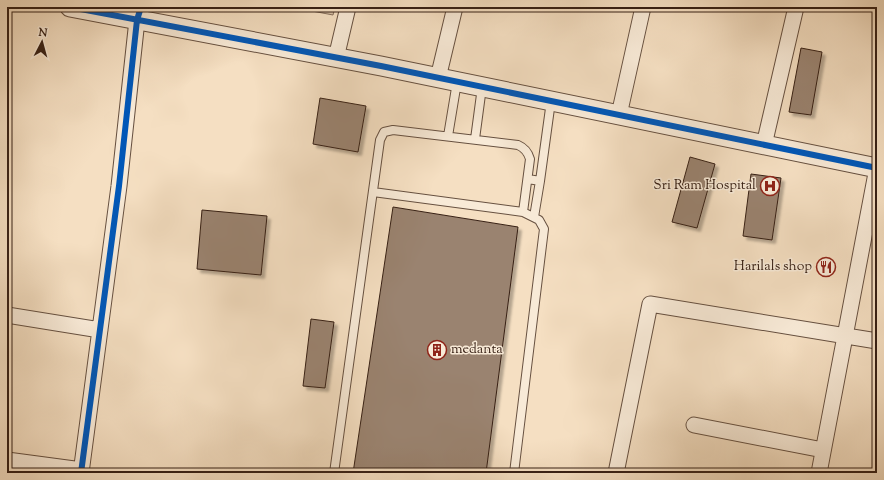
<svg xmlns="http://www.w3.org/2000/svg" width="884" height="480" viewBox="0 0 884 480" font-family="'Sorts Mill Goudy',serif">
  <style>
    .green { fill: #d5bfa5; stroke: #86705d }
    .building { fill: #9a836f; stroke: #372015; filter: url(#shadow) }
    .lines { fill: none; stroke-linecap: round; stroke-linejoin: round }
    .service-casing { stroke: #665040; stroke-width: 10 }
    .minor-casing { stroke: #665040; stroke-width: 17 }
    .tertiary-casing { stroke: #665040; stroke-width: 21 }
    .service { stroke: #f8ead7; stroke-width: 8 }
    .minor { stroke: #f8ead7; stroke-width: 15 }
    .tertiary { stroke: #f8ead7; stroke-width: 19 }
    .cycleway-casing { stroke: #f8ead7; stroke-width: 8 }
    .cycleway { stroke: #0057b8; stroke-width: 6 }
    .labels { text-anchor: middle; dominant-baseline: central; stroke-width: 3; stroke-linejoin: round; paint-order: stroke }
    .poi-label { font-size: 14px; fill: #372015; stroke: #f8ead7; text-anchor: end }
  </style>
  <defs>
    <filter id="shadow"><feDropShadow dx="3.5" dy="3.5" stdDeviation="1" flood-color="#0004"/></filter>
  </defs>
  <rect width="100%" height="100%" fill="#f5dfc2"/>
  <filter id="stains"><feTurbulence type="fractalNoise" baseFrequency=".005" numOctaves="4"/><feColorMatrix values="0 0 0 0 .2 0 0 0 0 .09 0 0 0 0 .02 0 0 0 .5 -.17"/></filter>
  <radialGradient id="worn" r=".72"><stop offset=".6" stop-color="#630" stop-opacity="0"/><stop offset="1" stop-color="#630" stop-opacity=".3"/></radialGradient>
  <path class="green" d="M291 7H335L333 15Z"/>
  <path class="building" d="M801 48 822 52 811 115 789 112Z
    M320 98 366 106 358 152 313 144Z
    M690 157 715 164 697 228 672 222Z
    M751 174 781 178 772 240 743 236Z
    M393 207 518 227 486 473H353Z
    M202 210 267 216 261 275 197 269Z
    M311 319 334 322 325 388 303 386Z"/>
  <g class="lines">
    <g class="service-casing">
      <path id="service" d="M448 136 457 82
        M475 139 482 87
        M528 179 540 181 534 217
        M540 181 551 101
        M373 192 523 212 539 220 544 229 514 473
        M334 473 380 140 384 132 393 130 518 145C525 148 528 152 530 159L523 212"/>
    </g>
    <g class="minor-casing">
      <path id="minor" d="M336 58 348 7
        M438 78 455 7
        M619 115 643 7
        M764 145 796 7
        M7 315 100 330
        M694 425 823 450
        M7 460 82 470
        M81 473 119 186 137 20 141 7
        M616 473 650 304 877 341
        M819 473 877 168"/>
    </g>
    <g class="tertiary-casing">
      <path id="tertiary" d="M70 7 381 66 877 168"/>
    </g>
    <use href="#service" class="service"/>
    <use href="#minor" class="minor"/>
    <use href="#tertiary" class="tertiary"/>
    <g class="cycleway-casing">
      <path id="cycleway" d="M70 7 381 66 877 168
        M81 473 119 186 137 20 141 7"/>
    </g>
    <use href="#cycleway" class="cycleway"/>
  </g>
  <defs>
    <g id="hospital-ring" transform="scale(1)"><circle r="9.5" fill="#f8ead7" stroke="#8f2418" stroke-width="1.5"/><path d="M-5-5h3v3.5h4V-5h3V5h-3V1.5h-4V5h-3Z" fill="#8f2418"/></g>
    <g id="restaurant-ring" transform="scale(1)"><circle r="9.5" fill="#f8ead7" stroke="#8f2418" stroke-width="1.5"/><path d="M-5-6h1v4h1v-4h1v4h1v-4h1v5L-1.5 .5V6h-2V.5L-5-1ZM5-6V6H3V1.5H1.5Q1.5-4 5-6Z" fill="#8f2418"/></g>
    <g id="building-ring" transform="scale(1)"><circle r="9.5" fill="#f8ead7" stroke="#8f2418" stroke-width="1.5"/><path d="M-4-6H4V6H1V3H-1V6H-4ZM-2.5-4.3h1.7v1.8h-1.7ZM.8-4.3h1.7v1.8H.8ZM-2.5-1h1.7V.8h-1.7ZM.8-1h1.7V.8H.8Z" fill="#8f2418"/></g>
  </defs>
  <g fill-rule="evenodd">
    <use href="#hospital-ring" x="770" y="186"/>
    <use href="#restaurant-ring" x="826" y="267"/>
    <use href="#building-ring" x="437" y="350"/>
  </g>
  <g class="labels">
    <g class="poi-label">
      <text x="756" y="186">Sri Ram Hospital</text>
      <text x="812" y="267">Harilals shop</text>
      <text x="451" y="350" text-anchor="start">medanta</text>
    </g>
  </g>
  <rect width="884" height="480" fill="none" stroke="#f5dfc2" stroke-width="24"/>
  <rect x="8" y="8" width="868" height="464" fill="none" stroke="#372015" stroke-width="2"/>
  <rect x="12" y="12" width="860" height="456" fill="none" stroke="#372015"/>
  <g transform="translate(42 42) rotate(6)" stroke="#f8ead7" stroke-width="3" paint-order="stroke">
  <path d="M0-3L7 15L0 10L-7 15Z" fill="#372015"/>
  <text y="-6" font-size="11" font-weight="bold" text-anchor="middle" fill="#372015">N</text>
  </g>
  <rect width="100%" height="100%" filter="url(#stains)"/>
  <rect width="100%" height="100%" fill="url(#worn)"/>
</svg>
